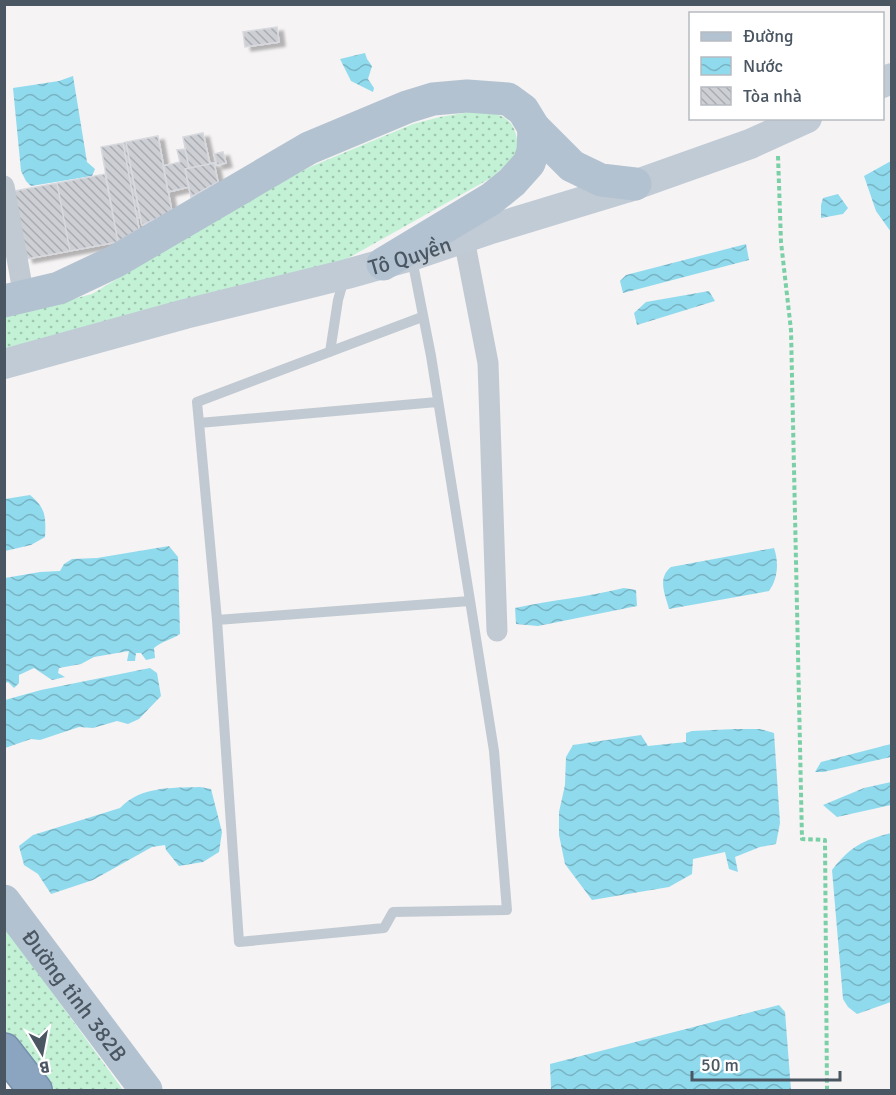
<svg xmlns="http://www.w3.org/2000/svg" width="896" height="1095" viewBox="0 0 896 1095" font-family="Signika,sans-serif">
  <style>
    .grass { fill: url(#grass-dots) }
    .water { fill: url(#water-waves) }
    .building { fill: url(#building-back-hatch); stroke: #d7d9de; stroke-width: 1.5; filter: url(#shadow) }
    .lines { fill: none; stroke-linecap: round; stroke-linejoin: round }
    .motorway-casing { stroke: #7690ad; stroke-width: 36 }
    .path { stroke: #7ad0a6; stroke-width: 4; stroke-dasharray: 4.5 3; stroke-linecap: butt }
    .service { stroke: #c1cad2; stroke-width: 10 }
    .minor { stroke: #c1cad2; stroke-width: 21 }
    .secondary { stroke: #c1cbd6; stroke-width: 30 }
    .primary { stroke: #b3c2d1; stroke-width: 33 }
    .motorway { stroke: #8ba5c1; stroke-width: 33 }
    .labels { text-anchor: middle; dominant-baseline: central; stroke-width: 4.5; stroke-linejoin: round; paint-order: stroke }
    .street-label { font-size: 22px; fill: #4a5661; stroke: #fff }
  </style>
  <defs>
    <pattern id="grass-dots" width="8" height="8" patternUnits="userSpaceOnUse" patternTransform="scale(1.5)"><rect width="8" height="8" fill="#c3f1d5"/><path d="M2 2h.1M6 6h.1" fill="none" stroke="#a0c6b0" stroke-width="1.8" stroke-linecap="round"/></pattern>
    <pattern id="water-waves" width="16" height="10" patternUnits="userSpaceOnUse" patternTransform="scale(1.5)"><rect width="16" height="10" fill="#90daee"/><path d="M0 5q4-4 8 0t8 0" fill="none" stroke="#78b4c4"/></pattern>
    <pattern id="building-back-hatch" width="6" height="6" patternUnits="userSpaceOnUse" patternTransform="scale(1.5)"><rect width="6" height="6" fill="#cdcfd5"/><path d="M-1 5l2 2M0 0l6 6M5-1l2 2" fill="none" stroke="#a8abb0"/></pattern>
    <filter id="shadow"><feDropShadow dx="6" dy="4" stdDeviation="1.5" flood-color="#0004"/></filter>
  </defs>
  <rect width="100%" height="100%" fill="#f5f3f3"/>
  <path class="grass" d="M476 111C508 114 518 121 518 155L491 178 343 261 5 354V317L92 294 254 197 310 167 413 124 440 117Z
    M4 926 123 1090H38L5 1046Z"/>
  <path class="water" d="M365 53 367 59 372 66 368 79 374 88 373 92 351 81 340 59Z
    M73 76 87 162 95 169 92 176 31 186 26 181 21 171 13 88 59 81Z
    M891 161V232L876 211 864 176Z
    M838 194 848 208 843 214 821 218V205L823 198Z
    M746 244 749 260 623 293 620 281 626 275Z
    M709 291 715 301 637 325 634 313 646 302Z
    M30 495C46 508 46 517 45 537L31 545 5 551V499Z
    M169 546 178 557 180 634C171 640 162 641 154 648L155 658 146 660 141 653H136L135 661H127L129 651 94 657 81 664 59 668 58 673 65 677 52 680 34 668 19 675V683L14 688 8 682 5 683V578L40 572 60 571 64 564 72 559 97 558Z
    M774 548C779 562 778 579 769 591L669 609C665 594 657 578 671 567Z
    M624 588 636 590 637 606 538 626 516 624 515 608C551 600 588 597 624 588Z
    M150 668 157 673 161 696 139 719 128 724 117 721 93 728 79 727 40 740 31 739 5 748V700L41 690Z
    M735 729H760L774 733 780 823 776 844 760 847 735 857 738 872 729 869 725 852 693 859 692 874 669 887 592 900 565 864 559 835V812L565 785 566 757 573 745 641 735 648 746 686 742V733L692 731Z
    M891 744V757L823 772H815L821 762Z
    M891 782V805L837 817 823 805 864 788Z
    M200 787 211 789 222 832 219 852 203 862 179 866 166 850 165 845 152 847 93 880 51 894 38 874 24 865 19 846 33 835 120 808C141 786 171 788 200 787Z
    M891 833V1002L857 1014 848 1007 843 999 832 870C852 845 862 841 891 833Z
    M779 1005 785 1012 791 1090H551L550 1064Z"/>
  <path class="building" d="M277 27 279 42 245 47 243 32Z
    M203 133 210 164 189 168 183 137Z
    M158 136 172 212 142 225 126 142Z
    M126 142 140 218H137L123 143Z
    M123 143 139 229 118 242 101 147Z
    M185 149 189 168 185 169 189 187 168 192 163 166 180 162 177 150Z
    M223 152 226 163 217 165 214 154Z
    M214 163 218 182 191 197 185 169Z
    M105 174 118 242 70 251 57 183Z
    M57 183 70 251 27 259 14 191Z"/>
  <g class="lines">
    <g class="motorway-casing">
      <path id="motorway" d="M4 1050 35 1090"/>
    </g>
    <path class="path" d="M778 156 781 242 791 330 802 839 825 840 827 1090"/>
    <path class="service" d="M330 352 338 300 344 279
      M437 402 199 423 217 620 470 601
      M199 423 197 402 422 317
      M217 620 239 942 384 928 393 912 507 910 494 751 431 356 412 259"/>
    <path class="minor" d="M4 186 24 297
      M464 239 488 363 497 631"/>
    <g class="secondary">
      <path d="M882 83 892 78"/>
      <path id="s1" d="M4 364 185 314 347 274 411 256 488 230 626 188 750 144 807 118"/>
    </g>
    <g class="primary">
      <path d="M383 264 491 199 512 182 529 163 533 151 534 128"/>
      <path d="M4 301 59 288 116 261 309 148 407 107 433 99 467 96 508 99 523 110 534 128 572 166 601 180 635 184"/>
      <path id="s2" d="M4 901 146 1090"/>
    </g>
    <use href="#motorway" class="motorway"/>
  </g>
  <g class="labels">
    <g class="street-label">
      <text stroke="none"><textPath href="#s1" startOffset="420">Tô Quyền</textPath></text>
      <text stroke="none"><textPath href="#s2" startOffset="118">Đường tỉnh 382B</textPath></text>
    </g>
  </g>
  <rect width="896" height="1095" fill="none" stroke="#4a5661" stroke-width="12"/>
  <rect x="689" y="12" width="195" height="108" fill="#ffffff" stroke="#b7bbc0" stroke-width="1.5"/>
  <rect x="701" y="32" width="30" height="9" fill="#b3c2d1" stroke="#b7bbc0" stroke-width="1.5"/>
  <text x="743" y="42" font-size="18" fill="#4a5661">Đường</text>
  <rect x="701" y="57" width="30" height="18" fill="url(#water-waves)" stroke="#b7bbc0" stroke-width="1.5"/>
  <text x="743" y="72" font-size="18" fill="#4a5661">Nước</text>
  <rect x="701" y="87" width="30" height="18" fill="url(#building-back-hatch)" stroke="#b7bbc0" stroke-width="1.5"/>
  <text x="743" y="102" font-size="18" fill="#4a5661">Tòa nhà</text>
  <g transform="translate(42 1053) rotate(170)" stroke="#ffffff" stroke-width="4.5" paint-order="stroke">
  <path d="M0-4.5L10 22L0 15L-10 22Z" fill="#4a5661"/>
  <text y="-9" font-size="16" font-weight="bold" text-anchor="middle" fill="#4a5661">B</text>
  </g>
  <path d="M692 1071v9h148v-9" fill="none" stroke="#4a5661" stroke-width="3"/>
  <text x="701" y="1071" font-size="18" fill="#4a5661" stroke="#ffffff" stroke-width="4.5" paint-order="stroke">50 m</text>
</svg>
